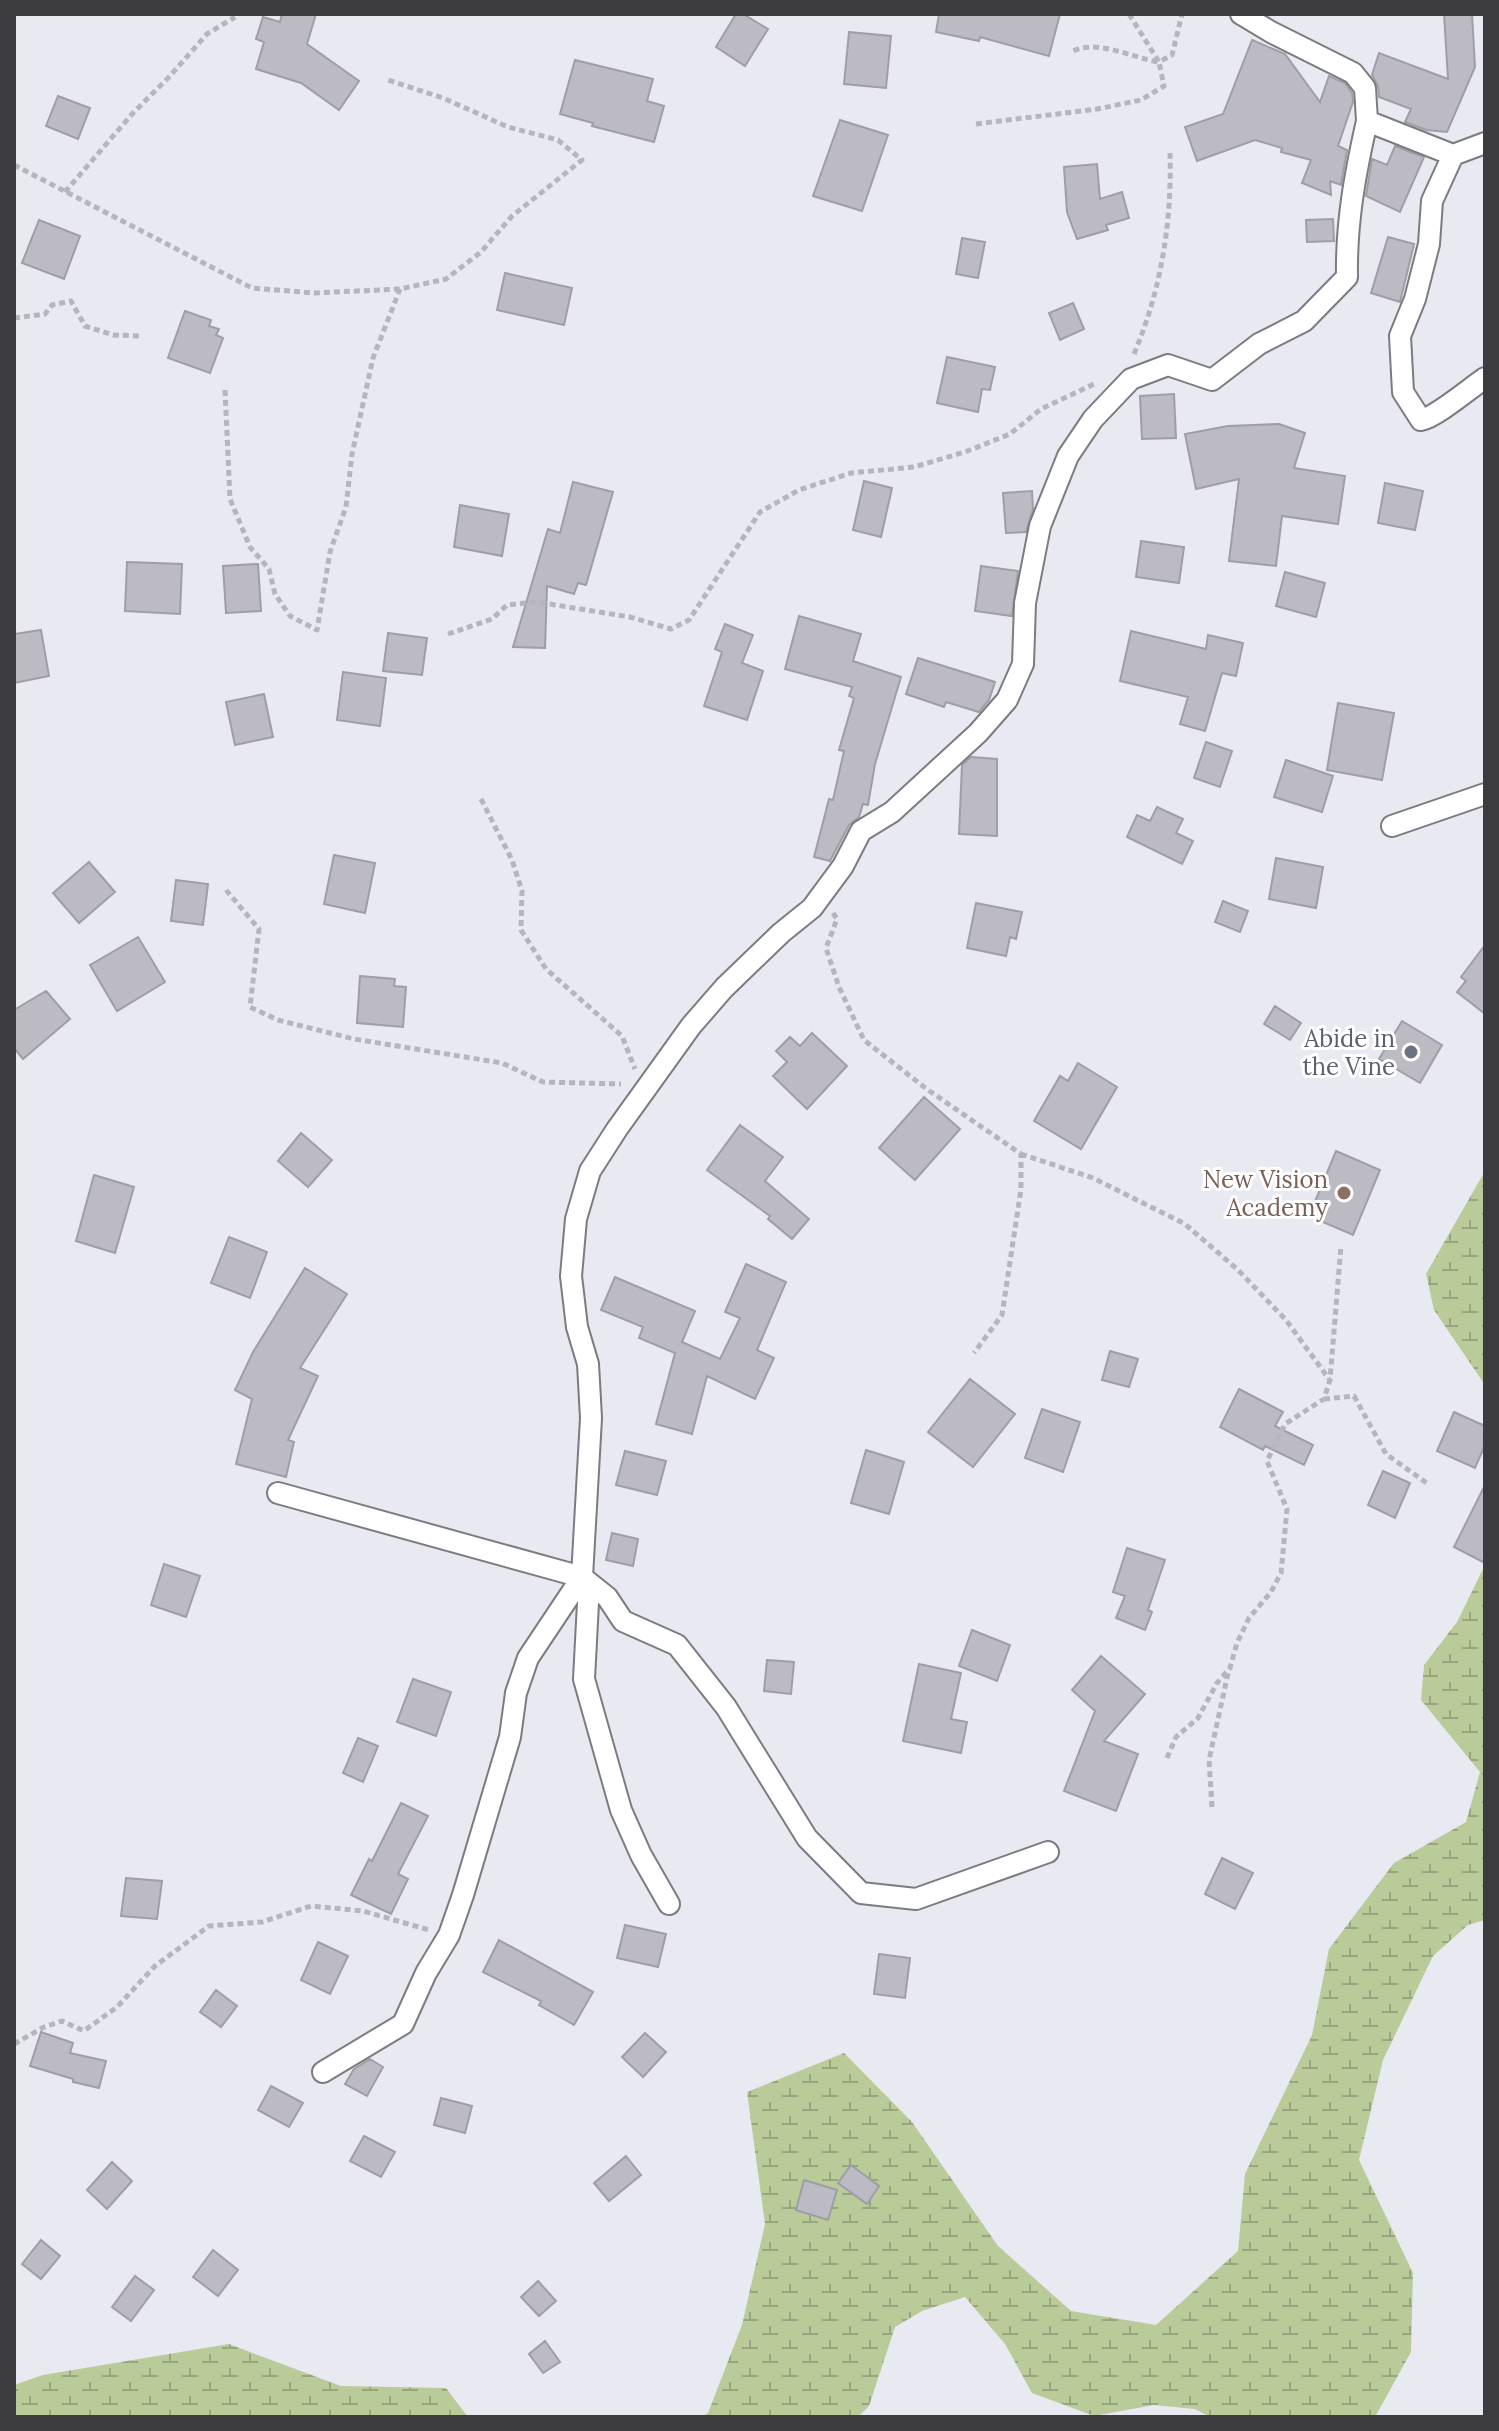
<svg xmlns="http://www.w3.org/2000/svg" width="1499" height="2431" viewBox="0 0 1499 2431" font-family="Lora,serif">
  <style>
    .wetland { fill: url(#wetland-marsh) }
    .building { fill: #bcbbc4; stroke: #9e9ea7; stroke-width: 2 }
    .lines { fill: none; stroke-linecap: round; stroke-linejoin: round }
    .minor-casing { stroke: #7b7b83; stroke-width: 24 }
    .path { stroke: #b5b5bc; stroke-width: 5; stroke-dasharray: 6 4; stroke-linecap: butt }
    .minor { stroke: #fff; stroke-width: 20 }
    .worship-dot { fill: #6b7280; stroke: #fff; stroke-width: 3 }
    .education-dot { fill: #8d6e63; stroke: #fff; stroke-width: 3 }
    .labels { text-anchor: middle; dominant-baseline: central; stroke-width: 6; stroke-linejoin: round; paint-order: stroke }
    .worship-label { font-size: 24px; fill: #5b616d; stroke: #fff; text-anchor: end }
    .education-label { font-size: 24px; fill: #785e54; stroke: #fff; text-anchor: end }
  </style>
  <defs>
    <pattern id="wetland-marsh" width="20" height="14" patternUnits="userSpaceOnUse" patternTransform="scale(2)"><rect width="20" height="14" fill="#bacb9a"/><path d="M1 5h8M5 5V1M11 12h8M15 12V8" fill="none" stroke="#98a67f"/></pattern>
  </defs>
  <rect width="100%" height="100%" fill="#e9e9f2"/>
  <path class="wetland" d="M1485 1171V1385L1434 1310 1426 1274Z
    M1485 1565V1920L1468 1925 1433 1956 1383 2060 1359 2160 1413 2273 1411 2352 1375 2417H1210L1195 2409 1154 2405 1094 2416 1032 2393 1005 2344 965 2297 922 2311 895 2327 869 2406 858 2417H701L708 2413 742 2325 765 2224 747 2092 844 2053 912 2122 998 2246 1071 2311 1156 2325 1238 2251 1245 2174 1312 2035 1329 1949 1394 1863 1466 1822 1480 1772 1421 1700 1424 1665 1457 1622Z
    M229 2344 341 2386 446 2388 468 2417H14V2385L43 2375Z"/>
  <path class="building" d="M282 14H316L307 44 359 81 339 110 301 83 256 69 264 42 256 39 263 17 280 22Z
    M736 14H743L768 29 745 66 716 47Z
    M939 14H1060L1049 56 980 37 979 41 936 32Z
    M1444 14H1472L1475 67 1447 132 1426 130 1405 122 1411 109 1379 97 1378 86 1372 75 1379 53 1448 79Z
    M849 32 891 36 886 88 844 84Z
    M1252 40 1285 54 1320 102 1329 76 1345 83 1352 93 1353 102 1338 146 1347 150 1341 185 1330 181 1331 195 1302 183 1311 160 1281 152 1282 148 1255 140 1197 161 1185 127 1223 114Z
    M575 60 653 79 647 101 664 106 654 142 592 126 593 123 560 114Z
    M58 96 90 108 78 139 46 126Z
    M840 120 888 135 862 211 813 196Z
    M1395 146 1424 157 1400 212 1366 196 1372 159 1387 165Z
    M1097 164 1100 199 1122 192 1129 218 1106 225 1108 230 1077 239 1067 212 1064 167Z
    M1333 219 1334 241 1307 242 1306 220Z
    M39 220 80 236 64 279 22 263Z
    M1388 237 1414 244 1400 302 1371 293Z
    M962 238 985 242 978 278 956 274Z
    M505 273 572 288 564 325 497 310Z
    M1073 303 1084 329 1060 340 1049 313Z
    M185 311 211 320 209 326 219 329 216 335 223 338 210 373 168 358Z
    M947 357 995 367 990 390 982 389 978 412 937 403Z
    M1174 394 1176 438 1142 439 1140 396Z
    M1279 424 1305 433 1294 468 1345 476 1338 524 1282 516 1276 566 1229 561 1239 479 1196 489 1185 434 1228 426Z
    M864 481 892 488 881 537 853 530Z
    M573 482 613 492 586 585 578 583 574 594 547 586 545 648 513 647 548 529 560 533Z
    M1385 483 1423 491 1415 530 1378 523Z
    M1032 491 1033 509 1026 532 1006 533 1003 493Z
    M460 505 509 514 502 556 454 547Z
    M1141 541 1184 547 1179 583 1136 577Z
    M127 562 182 564 180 614 125 611Z
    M258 564 261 611 226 613 223 566Z
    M981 566 1018 571 1012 616 975 611Z
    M1285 572 1325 583 1316 617 1276 606Z
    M799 616 861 634 853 661 901 677 875 764 868 805 863 804 859 817 849 825 830 861 814 857 829 799 833 800 844 751 839 750 854 698 849 696 852 687 785 669Z
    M725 624 753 635 742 663 763 671 747 720 704 706 722 652 715 649Z
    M41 630 49 676 14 683V634Z
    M1131 631 1206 649 1208 635 1243 643 1236 676 1222 673 1205 731 1180 724 1188 697 1120 681Z
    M388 633 427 638 422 675 383 671Z
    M918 658 995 682 989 700 979 712 946 702 944 707 906 694Z
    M343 672 386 678 380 726 337 720Z
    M264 694 273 737 235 745 226 702Z
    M1338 703 1394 713 1382 780 1327 770Z
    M1206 742 1232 751 1220 787 1194 778Z
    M971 757 997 759V836L959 834 962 765Z
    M1286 760 1333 776 1322 812 1274 797Z
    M1157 807 1183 819 1176 833 1193 841 1182 864 1127 837 1137 815 1150 821Z
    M334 855 375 863 365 913 324 904Z
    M1276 858 1323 867 1316 908 1269 899Z
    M89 862 115 892 79 923 53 893Z
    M176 880 208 884 203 925 171 921Z
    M1223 901 1248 911 1240 932 1215 922Z
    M976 903 1022 912 1016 939 1010 937 1006 956 967 948Z
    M138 937 165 982 117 1011 90 965Z
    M1485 945V1014L1457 992 1466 981 1461 977Z
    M360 976 395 979 394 986 406 987 403 1027 357 1023Z
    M46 991 70 1019 23 1059 14 1048V1010Z
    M1275 1006 1301 1023 1290 1040 1264 1024Z
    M1402 1021 1442 1045 1420 1083 1379 1059Z
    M812 1033 847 1066 807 1109 773 1076 787 1062 776 1051 790 1037 800 1046Z
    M1078 1063 1117 1087 1081 1149 1034 1121 1060 1076 1068 1081Z
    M924 1097 960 1129 915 1180 879 1148Z
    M740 1125 783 1157 765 1181 809 1219 792 1239 768 1219 770 1216 707 1170Z
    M301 1133 332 1160 308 1187 278 1161Z
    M1336 1151 1380 1170 1353 1235 1309 1216Z
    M94 1175 134 1187 115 1253 76 1241Z
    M229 1237 267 1252 250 1298 211 1283Z
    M746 1264 786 1282 757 1350 774 1358 755 1399 707 1376 692 1434 656 1424 675 1353 639 1338 643 1327 601 1310 615 1277 695 1311 682 1342 720 1359 740 1318 725 1312Z
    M305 1268 347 1294 300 1368 318 1376 288 1440 294 1442 286 1477 236 1464 252 1399 235 1390 253 1352Z
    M1110 1351 1138 1359 1129 1387 1102 1380Z
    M970 1379 1015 1414 973 1467 928 1432Z
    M1239 1389 1283 1412 1275 1426 1313 1445 1304 1465 1265 1446 1263 1450 1220 1427Z
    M1042 1409 1080 1422 1063 1472 1025 1458Z
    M1454 1412 1485 1426V1445L1475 1468 1437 1451Z
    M866 1450 904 1462 889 1514 851 1503Z
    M625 1451 666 1461 657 1495 616 1485Z
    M1383 1471 1410 1483 1395 1518 1368 1505Z
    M1485 1485V1563L1454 1547Z
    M612 1533 638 1539 633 1566 606 1560Z
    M1127 1548 1165 1560 1148 1610 1152 1612 1145 1630 1116 1618 1125 1596 1113 1592Z
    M164 1564 200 1576 186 1617 151 1605Z
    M972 1630 1010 1645 997 1681 959 1666Z
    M1101 1656 1145 1694 1104 1741 1138 1754 1116 1811 1064 1791 1095 1711 1072 1690Z
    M767 1660 794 1662 791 1694 764 1691Z
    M919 1664 961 1673 951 1719 967 1722 961 1753 903 1741Z
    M413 1679 451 1692 436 1736 397 1722Z
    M358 1738 378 1746 363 1782 343 1773Z
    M401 1803 428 1816 398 1874 408 1879 391 1914 351 1895 369 1859 372 1861Z
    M1222 1858 1253 1873 1235 1909 1205 1894Z
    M126 1878 162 1881 157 1919 121 1916Z
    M625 1925 666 1934 658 1967 617 1958Z
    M499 1940 593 1992 574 2025 539 2005 541 2001 483 1972Z
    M318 1942 348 1956 330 1994 301 1980Z
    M879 1954 910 1958 905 1998 874 1994Z
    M216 1990 237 2006 221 2027 200 2012Z
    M41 2032 73 2043 70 2053 106 2061 99 2088 73 2082V2079L30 2066Z
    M645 2033 666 2052 643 2077 622 2057Z
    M370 2059 383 2067 367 2096 345 2084 354 2069Z
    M271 2086 303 2103 289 2127 258 2110Z
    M441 2098 472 2106 465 2133 434 2125Z
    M364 2136 395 2152 381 2177 350 2161Z
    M626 2156 641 2175 609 2201 594 2183Z
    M112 2162 132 2181 107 2209 87 2190Z
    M851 2165 879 2186 867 2204 838 2183Z
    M804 2180 837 2190 828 2220 796 2210Z
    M41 2240 60 2256 41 2279 22 2264Z
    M213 2250 238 2270 218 2296 193 2277Z
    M135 2276 154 2290 131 2321 112 2307Z
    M538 2281 556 2301 539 2316 521 2297Z
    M545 2341 560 2362 543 2373 529 2354Z"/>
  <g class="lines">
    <g class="minor-casing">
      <path id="minor" d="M1241 14 1271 32 1353 73 1365 88 1367 121 1453 155 1485 143
        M1453 155 1432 201 1429 244 1415 299 1400 336 1403 392 1421 420C1436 417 1469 389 1485 378
        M1392 826 1485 794
        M278 1493 582 1577 607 1597 623 1621 677 1645 726 1707 807 1838 861 1893 916 1899 1048 1852
        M589 1584 584 1679 621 1810 641 1855 669 1904
        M323 2072 403 2024 426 1973 449 1935 463 1895 510 1737 516 1693 528 1658 582 1577 591 1418 588 1364 577 1327 571 1276 576 1219 590 1171 617 1129 691 1026 724 988 781 933 812 908 843 866 861 831 892 812 978 733 1007 700 1023 664 1025 603 1040 526 1068 456 1093 419 1131 379 1168 365 1212 380 1259 344 1304 321 1347 277C1346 223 1355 174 1367 121"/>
    </g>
    <path class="path" d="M1129 14 1159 62 1172 55 1182 14
      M976 124 1097 109 1141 100 1164 86 1159 62C1132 58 1099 39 1073 51
      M14 165 252 288 314 293 400 289 446 279 481 252 512 216 582 160 558 140 508 127 443 98 388 80
      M65 192 133 113 169 77 207 34 235 17
      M14 318 45 314 52 305 71 301 85 326 113 335 141 336
      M1134 354C1161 290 1172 223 1170 153
      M225 390 230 499 250 547 269 569 275 594 290 616 317 630 330 552 346 507 352 454 373 358 400 289
      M448 634 492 619 507 605 537 602 630 617 671 629 689 620 760 512 799 490 851 473 914 467 965 452 1010 434 1041 409 1094 384
      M481 799 512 860 522 891 521 930 546 969 622 1036 635 1069
      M226 890 259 929 250 1007 278 1020 354 1039 502 1063 543 1082 621 1084
      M833 913 837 919 826 948 839 987 864 1040 928 1090 1021 1154V1189L1002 1315 974 1353
      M1021 1154 1093 1178 1185 1224 1237 1269 1286 1320 1329 1379
      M1324 1399 1354 1396 1386 1454 1428 1484
      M1167 1758 1176 1737 1198 1718 1217 1683 1230 1668 1237 1643 1249 1618 1271 1592 1281 1573 1287 1509 1267 1461 1285 1424 1324 1399 1330 1380 1341 1246
      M1212 1807 1209 1760 1229 1669
      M14 2044 44 2027 62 2021 84 2031 117 2007 155 1966 209 1926 262 1922 311 1906 363 1911 429 1930"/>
    <use href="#minor" class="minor"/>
  </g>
  <circle class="worship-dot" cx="1411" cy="1052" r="8"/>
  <circle class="education-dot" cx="1344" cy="1193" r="8"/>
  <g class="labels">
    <g class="worship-label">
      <text x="1395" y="1038">Abide in<tspan x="1395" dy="28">the Vine</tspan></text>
    </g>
    <g class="education-label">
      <text x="1328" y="1179">New Vision<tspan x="1328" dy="28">Academy</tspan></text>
    </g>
  </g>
  <rect width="1499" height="2431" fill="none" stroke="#3c3c40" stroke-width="32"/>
</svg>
